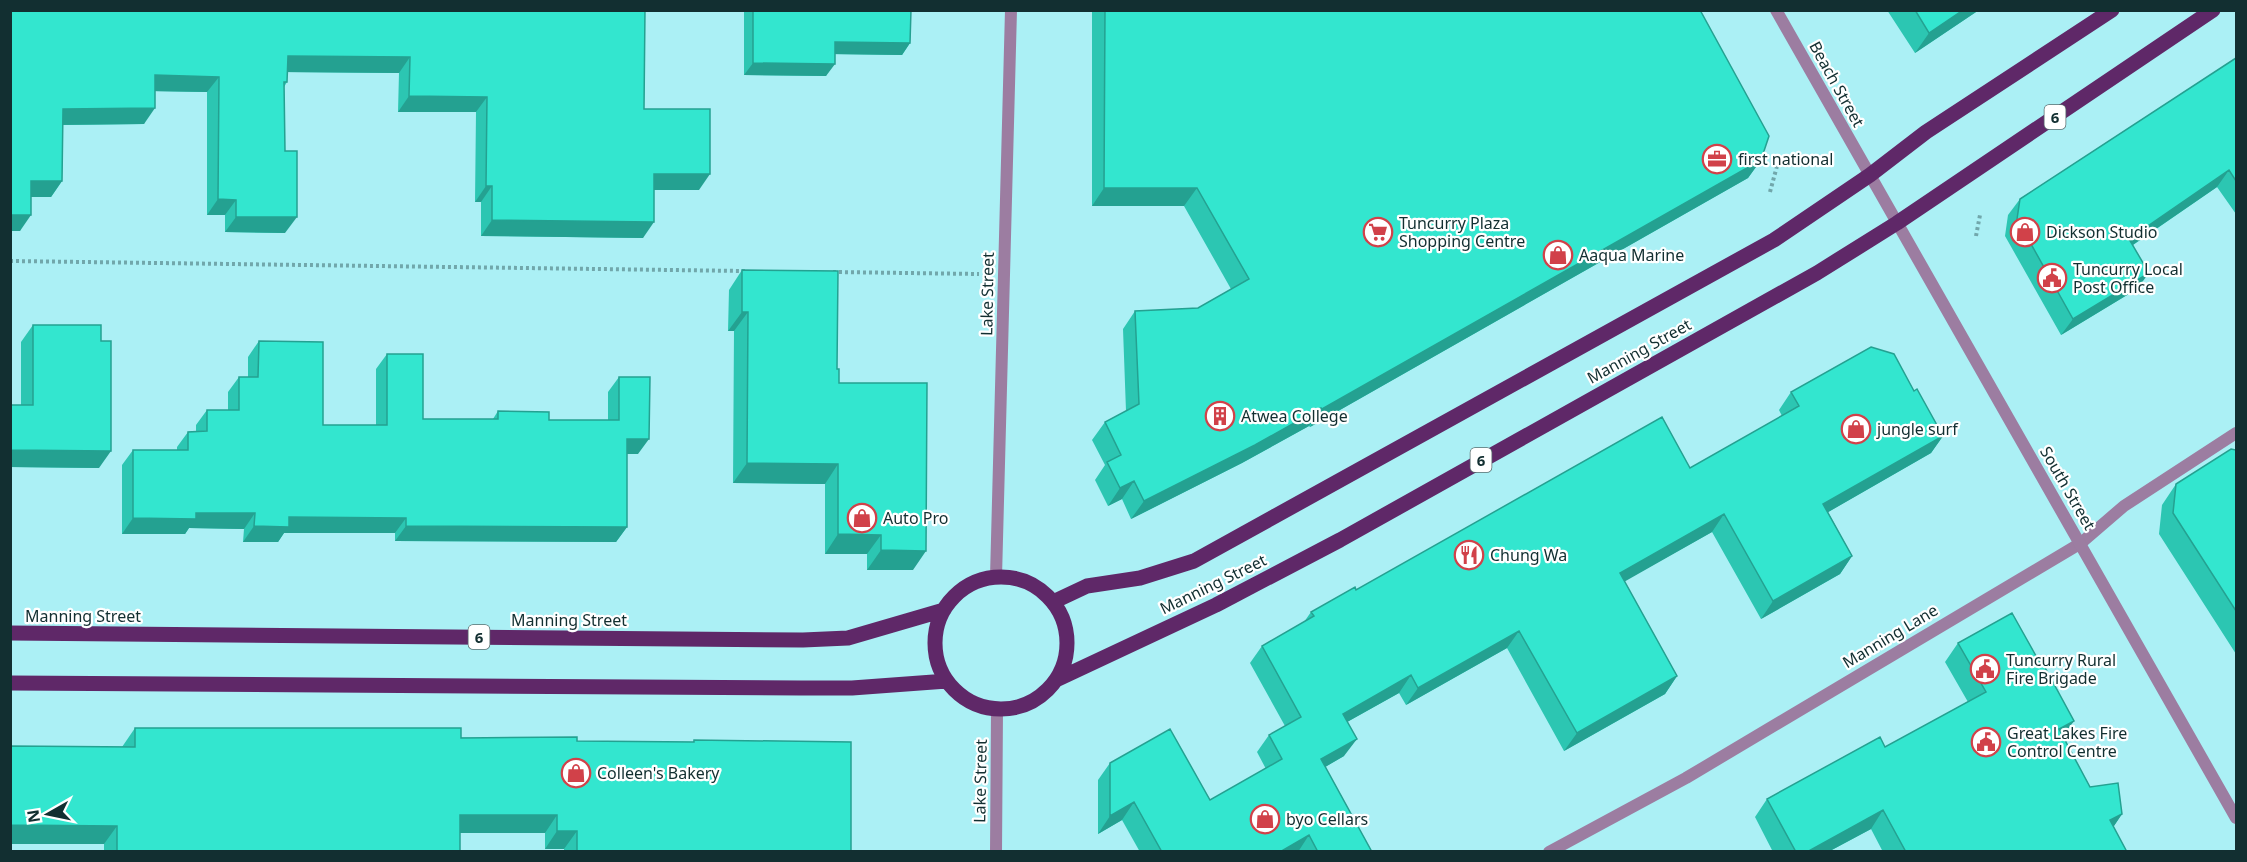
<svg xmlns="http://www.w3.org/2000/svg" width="2247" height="862" viewBox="0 0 2247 862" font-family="'Noto Sans',sans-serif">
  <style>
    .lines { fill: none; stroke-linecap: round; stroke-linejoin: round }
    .path { stroke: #71a7ab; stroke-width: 4; stroke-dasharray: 3 3; stroke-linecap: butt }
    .service { stroke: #9c7da1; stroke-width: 12 }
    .minor { stroke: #9c7da1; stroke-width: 12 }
    .tertiary { stroke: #9c7da1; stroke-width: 12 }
    .primary { stroke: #5f2868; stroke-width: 15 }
    .wall { fill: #2cc6b2 }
    .shaded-wall { fill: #24a191 }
    .building { fill: #33e6cf; stroke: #24a191; stroke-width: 1.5 }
    .labels { text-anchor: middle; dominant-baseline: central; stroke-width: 4.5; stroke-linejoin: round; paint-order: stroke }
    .shield { fill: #fff; stroke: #596d6f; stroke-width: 1.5 }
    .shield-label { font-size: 15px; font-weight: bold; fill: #122f31 }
    .street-label { font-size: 16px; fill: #122f31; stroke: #fff }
    .poi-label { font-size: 16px; fill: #122f31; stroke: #fff; text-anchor: start }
  </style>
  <rect width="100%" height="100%" fill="#abf0f5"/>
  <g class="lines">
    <path class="path" d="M1770 192 1777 166
      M1976 236 1980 215
      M10 261 745 271
      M833 272 979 274"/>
    <path class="service" d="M1549 852 1686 778 2081 543 2124 506 2236 433"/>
    <path class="minor" d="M996 577 1011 10
      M996 852 997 711"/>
    <path class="tertiary" d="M1776 10 2236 818"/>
    <path class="primary" d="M935 643a66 66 0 1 1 132 0a66 66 0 1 1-132 0Z
      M1053 602 1087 586 1140 578 1194 561 1774 240 1870 175 1926 132 2112 10
      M10 633 803 640 848 638 944 610
      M1056 680 1216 605 1340 540 1817 273 1897 223 2213 10
      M10 683 801 688H852L947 681"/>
  </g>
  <path class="wall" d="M10 10H645L644 109 699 190H654L643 238 481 236V202H475L476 112H398L399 73 287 72V82L284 87 285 233 225 232V215H207V92L155 91 144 124 63 125 62 181 51 197H31L20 231Z
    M744 10H911L910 43 902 55 835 54 826 76 744 75Z
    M1092 10H1700L1761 160 1748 178 1310 427 1309 426 1242 463 1131 519 1122 499 1108 506 1095 480 1105 465 1092 440 1105 422 1126 411 1123 329 1135 311 1198 308 1231 289 1184 206H1092Z
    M1887 10H1979L1915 53Z
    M2236 58V214L2217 187 2133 245 2137 289 2061 335 2005 236 2008 215 2020 199Z
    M742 270 837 369 839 383 913 570H867V554H825V484L733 483 734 331H728L729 290Z
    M33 325 99 468 10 467V405H21V342Z
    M259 341 323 425H376V369L387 354 423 419H493L498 411 549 420H608V392L619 377 638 454H627V527L616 542 395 541V533H284L278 542H243L244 529 189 528 185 534H122V465L133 450H177V447L188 432 196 431V425L207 410H228V392L239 377H248V357Z
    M1914 391 1943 436 1931 453 1828 512 1852 556 1840 574 1761 619 1712 532 1624 581 1677 676 1665 694 1564 751 1507 648 1406 705 1399 693 1347 722 1344 756 1325 767 1372 852H1140L1122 820 1098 834V780L1110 763 1210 800 1266 769 1257 752 1269 735 1285 726 1250 663 1262 646 1304 622 1311 612 1356 590 1690 468 1782 416 1779 410 1791 392Z
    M2236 450V654L2159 534 2162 505 2176 484Z
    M1958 643 2063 737 2090 787 2122 814 2113 827 2127 852H1883L1871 829 1828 852H1773L1755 817 1767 799 1885 747 1968 702 1945 662Z
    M135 728 577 741 693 742 694 740 851 852H564V849H545V833H460V852H104V844H10V746L122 747Z"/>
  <path class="shaded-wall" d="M1963 10H1979L1915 53 1929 33Z
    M835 42 910 43 902 55 826 54Z
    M288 56 410 57 399 73 277 72Z
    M753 63 835 64 826 76 744 75Z
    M155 75 219 77 207 92 144 91Z
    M409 96 487 97 476 112H398Z
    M155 108 144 124 52 125 63 109Z
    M1761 160 1748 178 1310 427 1322 409Z
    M2229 170 2217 187 2118 255 2129 239Z
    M654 174H710L699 190H643Z
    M31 181H62L51 197H20Z
    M486 186H492L481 202H475Z
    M1104 188H1197L1184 206H1092Z
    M218 199 236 200 225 215H207Z
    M10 215H31L20 231H10Z
    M236 217H297L285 233 225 232Z
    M492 220 654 222 643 238 481 236Z
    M2149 273 2137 289 2061 335 2073 319Z
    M742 312H748L734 331H728Z
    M1321 408 1309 426 1242 463 1131 519 1144 501Z
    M1943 436 1931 453 1811 522 1823 504Z
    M627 439H649L638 454H616Z
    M10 450 111 451 99 468 10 467Z
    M747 463 838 464 825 484 733 483Z
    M1134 481 1122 499 1108 506 1120 488Z
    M196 513H255L244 529 189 528 185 534H122L133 518Z
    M1724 514 1712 532 1608 591 1620 573Z
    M289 517 406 518 395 533H284L278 542H243L254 526Z
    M406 526 627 527 616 542 395 541Z
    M838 534 881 535 867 554H825Z
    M881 550 926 551 913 570H867Z
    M1852 556 1840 574 1761 619 1773 601Z
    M1519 631 1507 648 1406 705 1418 688Z
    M1411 675 1399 693 1331 731 1343 714Z
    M1677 676 1665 694 1564 751 1577 733Z
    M2074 721 2061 739 2059 729Z
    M1357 739 1344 756 1308 777 1321 759Z
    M1134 802 1122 820 1098 834 1110 816Z
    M1883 810 1871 829 1828 852H1807Z
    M2122 814 2110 832V820Z
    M460 815H557L545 833H447Z
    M10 825 117 826 104 844H10Z
    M557 831H577L564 849H545Z
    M1309 835 1298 852H1280Z"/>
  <path class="building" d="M10 10H645L644 109H710V174H654V222L492 220V186H486L487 97 409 96 410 57 288 56 287 82H284L285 151H297V217H236V200L218 199 219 77 155 75V108L63 109 62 181H31V215H10Z
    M753 10H911L910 43 835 42V64L753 63Z
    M1105 10H1700L1769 136 1761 160 1322 409 1321 408 1255 445 1144 501 1134 481 1120 488 1107 462 1121 455 1105 422 1139 404 1135 311 1198 308 1249 279 1197 188H1104Z
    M1915 10H1963L1929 33Z
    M2236 58V181L2229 170 2129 239 2149 273 2073 319 2017 219 2020 199Z
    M742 270 838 271 837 369H839V383H927L926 551 881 550V535L838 534V464L747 463 748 312H742Z
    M33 325H101V341H111V451L10 450V405H33Z
    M259 341 323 342V425H387V354H423V419H498V411L549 412V420H619V377H650L649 439H627V527L406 526V518L289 517V527L254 526 255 513H196V519L133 518V450H188V432L207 431V410H239V377H258Z
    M1871 347 1894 354 1914 391 1917 389 1943 436 1823 504 1852 556 1773 601 1724 514 1620 573 1677 676 1577 733 1519 631 1418 688 1411 675 1343 714 1357 739 1321 759 1372 852H1318L1309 835 1280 852H1162L1134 802 1110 816V763L1170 729 1210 800 1282 759 1269 735 1301 717 1262 646 1314 616 1311 612 1355 587 1356 590 1662 417 1690 468 1799 406 1791 392Z
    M2231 449 2236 450V611L2173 513 2176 484Z
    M2012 613 2040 663 2042 662 2074 721 2059 729 2090 787 2118 783 2122 814 2110 820 2127 852H1906L1883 810 1807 852H1796L1767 799 1880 737 1885 747 1986 692 1958 643Z
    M135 728H461V738L577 737V741L694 742V740L851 742V852H577V831H557V815H460V852H117V826L10 825V746L135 747Z"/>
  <defs>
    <g id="office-ring" transform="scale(1.5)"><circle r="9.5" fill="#fff" stroke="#d14149" stroke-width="1.5"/><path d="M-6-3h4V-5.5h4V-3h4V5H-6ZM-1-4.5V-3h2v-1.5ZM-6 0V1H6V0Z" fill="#d14149"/></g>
    <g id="supermarket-ring" transform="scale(1.5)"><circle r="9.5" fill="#fff" stroke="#d14149" stroke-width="1.5"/><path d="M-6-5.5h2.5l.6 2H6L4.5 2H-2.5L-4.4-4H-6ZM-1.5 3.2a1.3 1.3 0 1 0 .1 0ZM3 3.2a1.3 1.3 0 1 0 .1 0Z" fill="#d14149"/></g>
    <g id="shop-ring" transform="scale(1.5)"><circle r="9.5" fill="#fff" stroke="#d14149" stroke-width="1.5"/><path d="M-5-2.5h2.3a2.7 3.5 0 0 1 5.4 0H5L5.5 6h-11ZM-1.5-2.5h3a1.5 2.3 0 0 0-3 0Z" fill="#d14149"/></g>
    <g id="civic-ring" transform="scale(1.5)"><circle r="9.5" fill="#fff" stroke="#d14149" stroke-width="1.5"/><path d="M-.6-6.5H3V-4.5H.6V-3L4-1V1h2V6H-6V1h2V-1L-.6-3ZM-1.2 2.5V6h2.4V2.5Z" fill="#d14149"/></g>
    <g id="building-ring" transform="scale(1.5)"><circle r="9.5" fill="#fff" stroke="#d14149" stroke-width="1.5"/><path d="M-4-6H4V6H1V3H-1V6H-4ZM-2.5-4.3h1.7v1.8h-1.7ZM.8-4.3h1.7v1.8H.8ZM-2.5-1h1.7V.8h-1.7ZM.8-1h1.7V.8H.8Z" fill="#d14149"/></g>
    <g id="restaurant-ring" transform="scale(1.5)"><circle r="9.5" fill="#fff" stroke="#d14149" stroke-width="1.5"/><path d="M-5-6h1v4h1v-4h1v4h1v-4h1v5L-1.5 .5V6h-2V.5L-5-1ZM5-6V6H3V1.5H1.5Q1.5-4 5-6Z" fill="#d14149"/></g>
  </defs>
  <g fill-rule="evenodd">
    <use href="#office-ring" x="1717" y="159"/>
    <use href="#supermarket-ring" x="1378" y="232"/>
    <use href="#shop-ring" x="2025" y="232"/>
    <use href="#shop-ring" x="1558" y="255"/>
    <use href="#civic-ring" x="2052" y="278"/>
    <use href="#building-ring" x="1220" y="416"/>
    <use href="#shop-ring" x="1856" y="429"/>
    <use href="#shop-ring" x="862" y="518"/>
    <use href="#restaurant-ring" x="1469" y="555"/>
    <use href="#civic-ring" x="1985" y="669"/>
    <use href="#civic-ring" x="1986" y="742"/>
    <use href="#shop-ring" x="576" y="773"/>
    <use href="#shop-ring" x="1265" y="819"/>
  </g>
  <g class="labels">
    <g class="shield">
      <rect x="2044.5" y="105" width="21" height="24" rx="4.5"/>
      <rect x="1470.5" y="448" width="21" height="24" rx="4.5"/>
      <rect x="468.5" y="625" width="21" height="24" rx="4.5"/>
    </g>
    <g class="shield-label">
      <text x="2055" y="117">6</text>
      <text x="1481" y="460">6</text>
      <text x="479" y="637">6</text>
    </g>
    <g class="street-label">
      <text transform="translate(1837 84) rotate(61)">Beach Street</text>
      <text transform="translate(987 294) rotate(-89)">Lake Street</text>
      <text transform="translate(1639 351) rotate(-29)">Manning Street</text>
      <text transform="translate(2068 488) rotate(60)">South Street</text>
      <text transform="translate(1213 584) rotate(-26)">Manning Street</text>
      <text x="83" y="616">Manning Street</text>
      <text x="569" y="620">Manning Street</text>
      <text transform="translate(1890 636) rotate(-31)">Manning Lane</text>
      <text transform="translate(980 781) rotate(-89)">Lake Street</text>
    </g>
    <g class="poi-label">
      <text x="1738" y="159">first national</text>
      <text x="1399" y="223">Tuncurry Plaza<tspan x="1399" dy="18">Shopping Centre</tspan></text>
      <text x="2046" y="232">Dickson Studio</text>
      <text x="1579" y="255">Aaqua Marine</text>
      <text x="2073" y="269">Tuncurry Local<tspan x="2073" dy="18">Post Office</tspan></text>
      <text x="1241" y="416">Atwea College</text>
      <text x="1877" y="429">jungle surf</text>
      <text x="883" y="518">Auto Pro</text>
      <text x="1490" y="555">Chung Wa</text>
      <text x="2006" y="660">Tuncurry Rural<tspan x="2006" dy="18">Fire Brigade</tspan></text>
      <text x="2007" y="733">Great Lakes Fire<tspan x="2007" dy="18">Control Centre</tspan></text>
      <text x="597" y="773">Colleen's Bakery</text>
      <text x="1286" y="819">byo Cellars</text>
    </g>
  </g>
  <rect width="2247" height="862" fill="none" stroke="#122f31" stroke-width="24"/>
  <g transform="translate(48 814) rotate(261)" stroke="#ffffff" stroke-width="4.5" paint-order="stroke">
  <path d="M0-4.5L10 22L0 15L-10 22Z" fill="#122f31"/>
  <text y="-9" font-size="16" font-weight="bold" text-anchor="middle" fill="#122f31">N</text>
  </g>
</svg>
